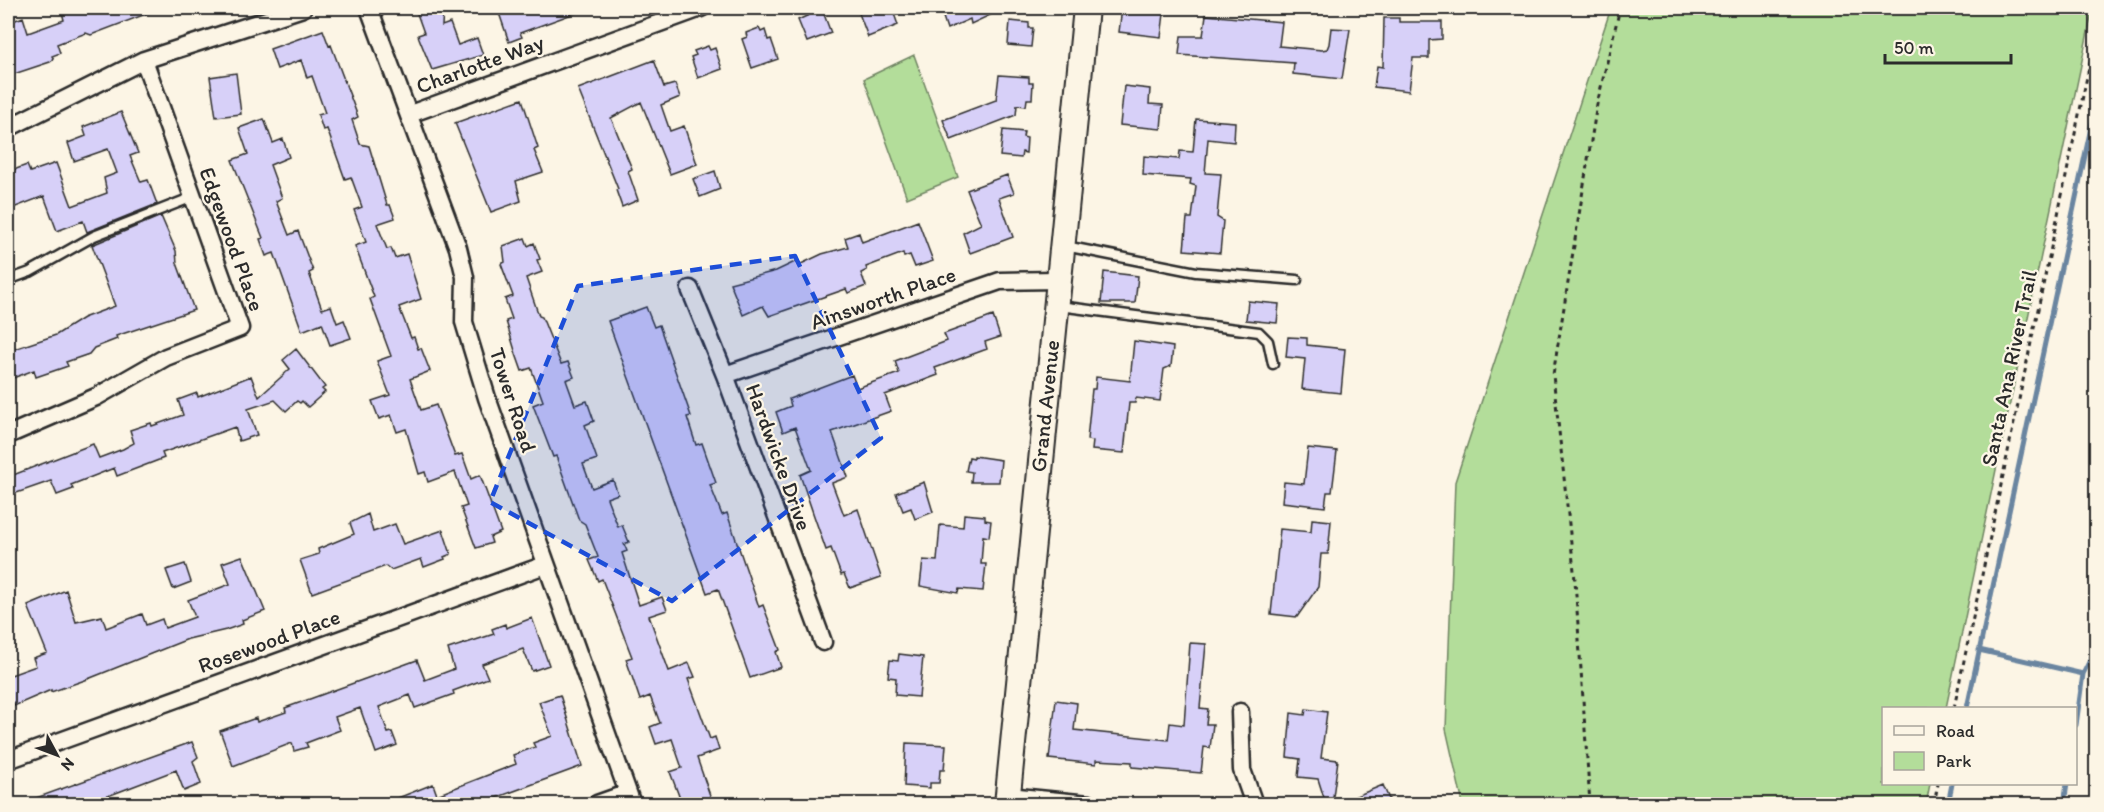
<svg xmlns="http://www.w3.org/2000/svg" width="2104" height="812" viewBox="0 0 2104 812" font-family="Itim,sans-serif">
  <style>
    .green { fill: #b3dd9a; stroke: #6f8462; stroke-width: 1.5 }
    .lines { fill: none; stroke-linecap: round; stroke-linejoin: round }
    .stream { stroke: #6a85a0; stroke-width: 5 }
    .building { fill: #d7d0f8; stroke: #2b2b2b; stroke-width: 1.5 }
    .lane-casing { stroke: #2b2b2b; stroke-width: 13 }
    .street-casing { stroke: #2b2b2b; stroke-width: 21 }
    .secondary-casing { stroke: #2b2b2b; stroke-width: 28 }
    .path { stroke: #2b2b2b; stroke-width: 3; stroke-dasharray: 4.5 4.5; stroke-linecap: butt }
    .lane { stroke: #fcf5e5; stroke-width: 8 }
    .street { stroke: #fcf5e5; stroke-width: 16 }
    .secondary { stroke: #fcf5e5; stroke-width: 24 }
    .marked { fill: #1d4ed8; fill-opacity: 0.2; stroke: #1d4ed8; stroke-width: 4.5; stroke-dasharray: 12 8; stroke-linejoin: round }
    .labels { text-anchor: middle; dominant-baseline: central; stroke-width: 4.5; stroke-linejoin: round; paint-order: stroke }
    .street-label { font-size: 22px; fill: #2b2b2b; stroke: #fcf5e5 }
  </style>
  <rect width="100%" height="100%" fill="#fcf5e5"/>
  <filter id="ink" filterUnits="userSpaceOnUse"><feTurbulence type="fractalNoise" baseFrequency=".0167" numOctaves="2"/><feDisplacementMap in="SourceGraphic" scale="12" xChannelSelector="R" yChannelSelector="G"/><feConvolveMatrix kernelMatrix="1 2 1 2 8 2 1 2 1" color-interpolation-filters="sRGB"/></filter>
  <g filter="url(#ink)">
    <path class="green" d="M1611 8H2093L1946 708H1884V784H1930L1926 804H1463L1446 729 1455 482Z
      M914 55 958 177 907 198 864 79Z"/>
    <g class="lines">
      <path class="stream" d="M1979 650 2083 674 2076 725
        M2083 674 2096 648
        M1967 708 2096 104
        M1948 804 1952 784
        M2064 804 2067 784"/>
    </g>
    <path class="building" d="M61 8H159V9L91 35 86 33 57 44 60 53 52 56 54 59 50 62 8 76V23L23 17 28 33 64 20Z
      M415 8H443L442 26 450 23 458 45 477 38 483 55 432 70 419 38 418 35 424 33Z
      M513 8H586V9L520 33 522 37 509 42 499 13Z
      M857 8H892L898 25 868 37Z
      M940 8H1005L971 24 970 19 947 29Z
      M1122 8 1164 14 1161 37 1119 32Z
      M822 9 831 33 807 42 798 20Z
      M1206 15 1282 22 1279 46 1322 50 1327 49 1329 44 1331 28 1350 29 1342 79 1293 74 1294 63 1179 55 1181 36H1203Z
      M1384 18H1399V22H1442V39L1429 40V58H1413L1409 91 1374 87 1377 66 1383 67Z
      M1010 21 1029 23V28H1033L1031 47 1008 45Z
      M759 28 761 32 765 30 768 40 771 39 778 59 752 68 742 39 747 37 746 33Z
      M323 30 329 46 331 45 358 117 352 120 360 144 369 146 387 205H390L395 218 377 224 387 249 391 248 395 258 407 254 421 299 399 307 411 338 414 337 418 349 421 348 430 371 410 379 421 410 436 405 455 456 462 454 471 479 480 475 501 532 490 537 492 543 476 548 461 508 467 506 455 472 428 482 425 472 419 474 406 429 397 432 391 415 379 419 372 401 390 395 377 361 391 356 370 299 374 297 355 246 366 242 354 210 362 207 351 177 345 179 327 129 323 130 318 115 325 113 312 76 307 78 301 60 277 69 270 49Z
      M708 46 710 50 715 48 722 69 698 78 691 57 696 55 694 51Z
      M654 60 664 87 675 84 680 97 661 105 670 131 684 126 697 164 670 174 641 102 611 118 632 169 628 171 638 200 622 207 616 190 618 189 578 89Z
      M236 73 241 114 216 117 210 77Z
      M999 75 1029 77V83H1033L1032 99H1027L1026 106 1017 105 1016 115 951 140 943 120 996 100Z
      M1124 86 1150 89 1149 104 1163 105 1161 129 1120 125Z
      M522 99 538 148 534 150 543 172 516 181 521 201 491 212 455 123Z
      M121 112 138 153 130 156 141 182 148 180 157 204 87 232 83 221 57 231 44 196 8 210V172L27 165 30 172 56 163 72 206 107 193 104 178 117 173 108 149 74 161 68 143 86 136 83 127Z
      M264 119 273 143 283 139 289 157 270 165 282 198 276 201 289 235 298 231 313 271 309 273 322 309 331 306 337 323 344 320 351 338 330 345 322 323 302 331 274 253 266 256 260 239 263 238 232 160 248 154 239 128Z
      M1196 119 1235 122 1234 142 1208 139 1205 173 1221 174 1217 217 1223 221 1220 253 1184 250 1187 218H1192L1196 186 1190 184 1191 179 1143 175 1144 156 1179 159 1180 151 1193 152Z
      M1003 130 1024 132 1023 137 1027 138 1026 153 1022 152 1021 158 1000 156Z
      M715 171 720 189 700 197 693 179Z
      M1007 175 1014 193 999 198 1013 237 970 253 963 233 981 224 967 190Z
      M161 216 176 251 177 263 194 310 116 336 117 339 94 348 89 354 66 362 68 366 36 377 34 370 8 380V351L56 335 83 318 115 306 92 245Z
      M918 221 933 261 915 267 910 255 904 257 903 253 866 267 867 270 861 273 866 286 848 293 846 289 769 316 763 306 743 315 730 283 776 271 797 261 799 265 822 254 848 247 845 238 859 233 862 242Z
      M525 238 528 246 534 243 540 259 537 260 542 272 526 278 539 316 542 317 561 364 568 362 574 377 566 380 575 405 587 401 594 421 585 425 597 459 583 464 592 488 613 480 618 494 607 498 618 527 622 525 629 542 624 544 627 551 622 553 639 605 662 597 667 610 649 616 669 671 689 663 695 677 688 679 710 739 715 737 719 750 697 758 713 804H682L670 772 682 768 672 739 656 744 650 727 660 723 650 696 640 700 626 659 632 657 602 579 598 581 589 560 598 557 585 524 579 520 556 456 553 457 533 405 543 401 531 368 522 371 516 354 506 321 512 319 505 299 513 296 501 264 505 262 503 246Z
      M1104 272 1138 276 1135 303H1101Z
      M1248 301 1279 304 1277 323 1246 320Z
      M646 307 654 327 659 325 691 416 687 417 696 445 702 443 716 483 710 485 722 515 727 513 759 607 763 605 780 650 776 652 781 667 750 678 718 589 707 593 608 321Z
      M993 316 1000 337 985 342 987 349 935 368 938 375 885 395 891 411 832 432 848 477 832 483 844 515 858 509 881 577 850 588 844 574 841 575 831 548 826 550 814 516 800 475 811 470 795 427 783 432 776 412 791 406 789 399 852 375 857 388 899 373 895 361 947 341 944 334Z
      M1288 337 1307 338V345L1345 349 1341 393 1302 389 1305 359 1286 357Z
      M1134 341 1173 347 1171 366 1164 369 1160 401 1136 398 1135 403H1129L1124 453 1092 450 1093 441 1087 440 1092 389H1095L1096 377 1130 381Z
      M296 349 325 387 322 389 325 392 308 407 302 401 300 403 297 401 286 411 275 400 248 409 257 435 239 441 235 427 162 453 164 458 117 476 114 468 71 485 73 489 57 495 51 481 8 496V477L93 444 99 458 123 449 134 443 130 430 151 423 152 426 183 415 178 400 197 393 198 397 251 376 259 397 290 369 283 360Z
      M1308 448 1337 451 1332 492H1327L1325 507 1282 502 1284 482 1304 484Z
      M974 456 1001 460 999 482H971L972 472 966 471 969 457 974 458Z
      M924 482 933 512 915 519 911 508 903 511 896 493Z
      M368 514 373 532 395 524 403 544 443 530 451 554 444 557 445 559 424 567 421 559 391 570 386 566 312 593 300 560 319 554 318 549 354 534 350 523Z
      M964 514 985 516V520L991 521 989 537 983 536 981 564H986L983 591 959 589 958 593 920 586 923 560 937 561 940 525 963 527Z
      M1312 519 1331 521 1328 554H1321L1318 587 1297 617 1271 614 1280 529 1311 532Z
      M242 556 265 611 242 620 243 624 226 630 188 639 88 679 51 692V690L14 706 13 702 8 704V676L36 666 33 658 47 653 28 606 66 590 76 622 102 616 106 628 142 614 146 625 162 619 165 628 195 617 188 600 230 584 222 563Z
      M185 564 191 582 173 589 166 570Z
      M532 618 549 665 532 671 523 649 482 664 488 678 453 691 454 694 415 708 410 695 379 707 388 733 392 732 397 745 376 753 360 708 335 717 340 730 306 743 308 747 294 751 292 743 233 766 220 731 256 718 257 722 286 712 285 708 417 660 425 680 454 669 448 649 494 634 492 629 505 624 506 628Z
      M1190 643 1206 644 1200 708 1208 709 1206 724H1213L1210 748 1204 747 1201 773 1132 767V762L1096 760V764L1049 759 1056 700 1077 703 1074 730 1168 740 1170 723 1184 725Z
      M899 654 923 657 919 697 895 695 896 678 888 677 890 660 898 661Z
      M560 695 582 766 479 804H383L433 784 437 795 516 764 513 755 535 747 533 743 552 736 539 702Z
      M1306 709 1327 712 1321 758 1338 760 1332 804H1326L1318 779 1298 777 1300 759 1287 757 1291 713 1305 715Z
      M192 742 198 757 193 761 201 784 184 791 176 770 100 799 102 804H25V802Z
      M906 743 946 745 944 770H940L939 783H930V788L904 786Z
      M1383 785 1391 804H1337Z"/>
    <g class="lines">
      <g class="lane-casing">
        <path id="lane" d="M1065 246 1196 272 1297 280
          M8 280 30 272 94 236 193 197
          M1059 306 1259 332 1268 341 1273 364"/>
      </g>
      <g class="street-casing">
        <path id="street" d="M369 8 458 248 465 277 464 322 487 398 632 804
          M410 114 701 8
          M8 128 144 60 303 8
          M690 289 725 375 823 642
          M725 375 1000 281 1057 280
          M8 435 96 397 166 357 240 328 144 60
          M1240 712 1242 770 1254 804
          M8 760 545 565
          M1008 796 1089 804
          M597 804 628 793"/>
      </g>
      <g class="secondary-casing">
        <path id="secondary" d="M1007 804 1086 8"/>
      </g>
      <path class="path" d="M1954 708 2096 34
        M1590 804 1575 580 1553 375 1597 104 1620 8
        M1934 804 1938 784"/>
      <use href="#lane" class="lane"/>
      <use href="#street" class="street"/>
      <use href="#secondary" class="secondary"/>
    </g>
  </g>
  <path class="marked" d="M795 256 881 438 672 601 490 502 578 286Z"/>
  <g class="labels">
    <g class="street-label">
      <text transform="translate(480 64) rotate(-20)">Charlotte Way</text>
      <text transform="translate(232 239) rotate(70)">Edgewood Place</text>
      <text transform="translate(883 298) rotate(-19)">Ainsworth Place</text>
      <text transform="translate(2009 368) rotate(-78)">Santa Ana River Trail</text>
      <text transform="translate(513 400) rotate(72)">Tower Road</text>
      <text transform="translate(1045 406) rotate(-84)">Grand Avenue</text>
      <text transform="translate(779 457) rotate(70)">Hardwicke Drive</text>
      <text transform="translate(269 641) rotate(-20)">Rosewood Place</text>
    </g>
  </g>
  <rect width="2104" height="812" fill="none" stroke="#fcf5e5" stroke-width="30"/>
  <rect x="15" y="15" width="2074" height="782" fill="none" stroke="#2b2b2b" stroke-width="2" filter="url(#ink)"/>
  <rect x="1882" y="707" width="195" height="78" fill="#fcf5e5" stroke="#a8a49b" stroke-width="1.5"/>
  <rect x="1894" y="726" width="30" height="9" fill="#fcf5e5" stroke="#a8a49b" stroke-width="1.5"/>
  <text x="1936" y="737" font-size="18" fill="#2b2b2b">Road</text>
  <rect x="1894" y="752" width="30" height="18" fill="#b3dd9a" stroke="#a8a49b" stroke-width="1.5"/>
  <text x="1936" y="767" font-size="18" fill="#2b2b2b">Park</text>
  <g transform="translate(57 755) rotate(131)" stroke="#fcf5e5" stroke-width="4.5" paint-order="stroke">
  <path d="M0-4.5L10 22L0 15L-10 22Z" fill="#2b2b2b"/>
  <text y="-9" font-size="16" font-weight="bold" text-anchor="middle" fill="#2b2b2b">N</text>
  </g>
  <path d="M1885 54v9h126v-9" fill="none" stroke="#2b2b2b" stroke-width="3"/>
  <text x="1894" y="54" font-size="18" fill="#2b2b2b" stroke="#fcf5e5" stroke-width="4.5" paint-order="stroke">50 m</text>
</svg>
